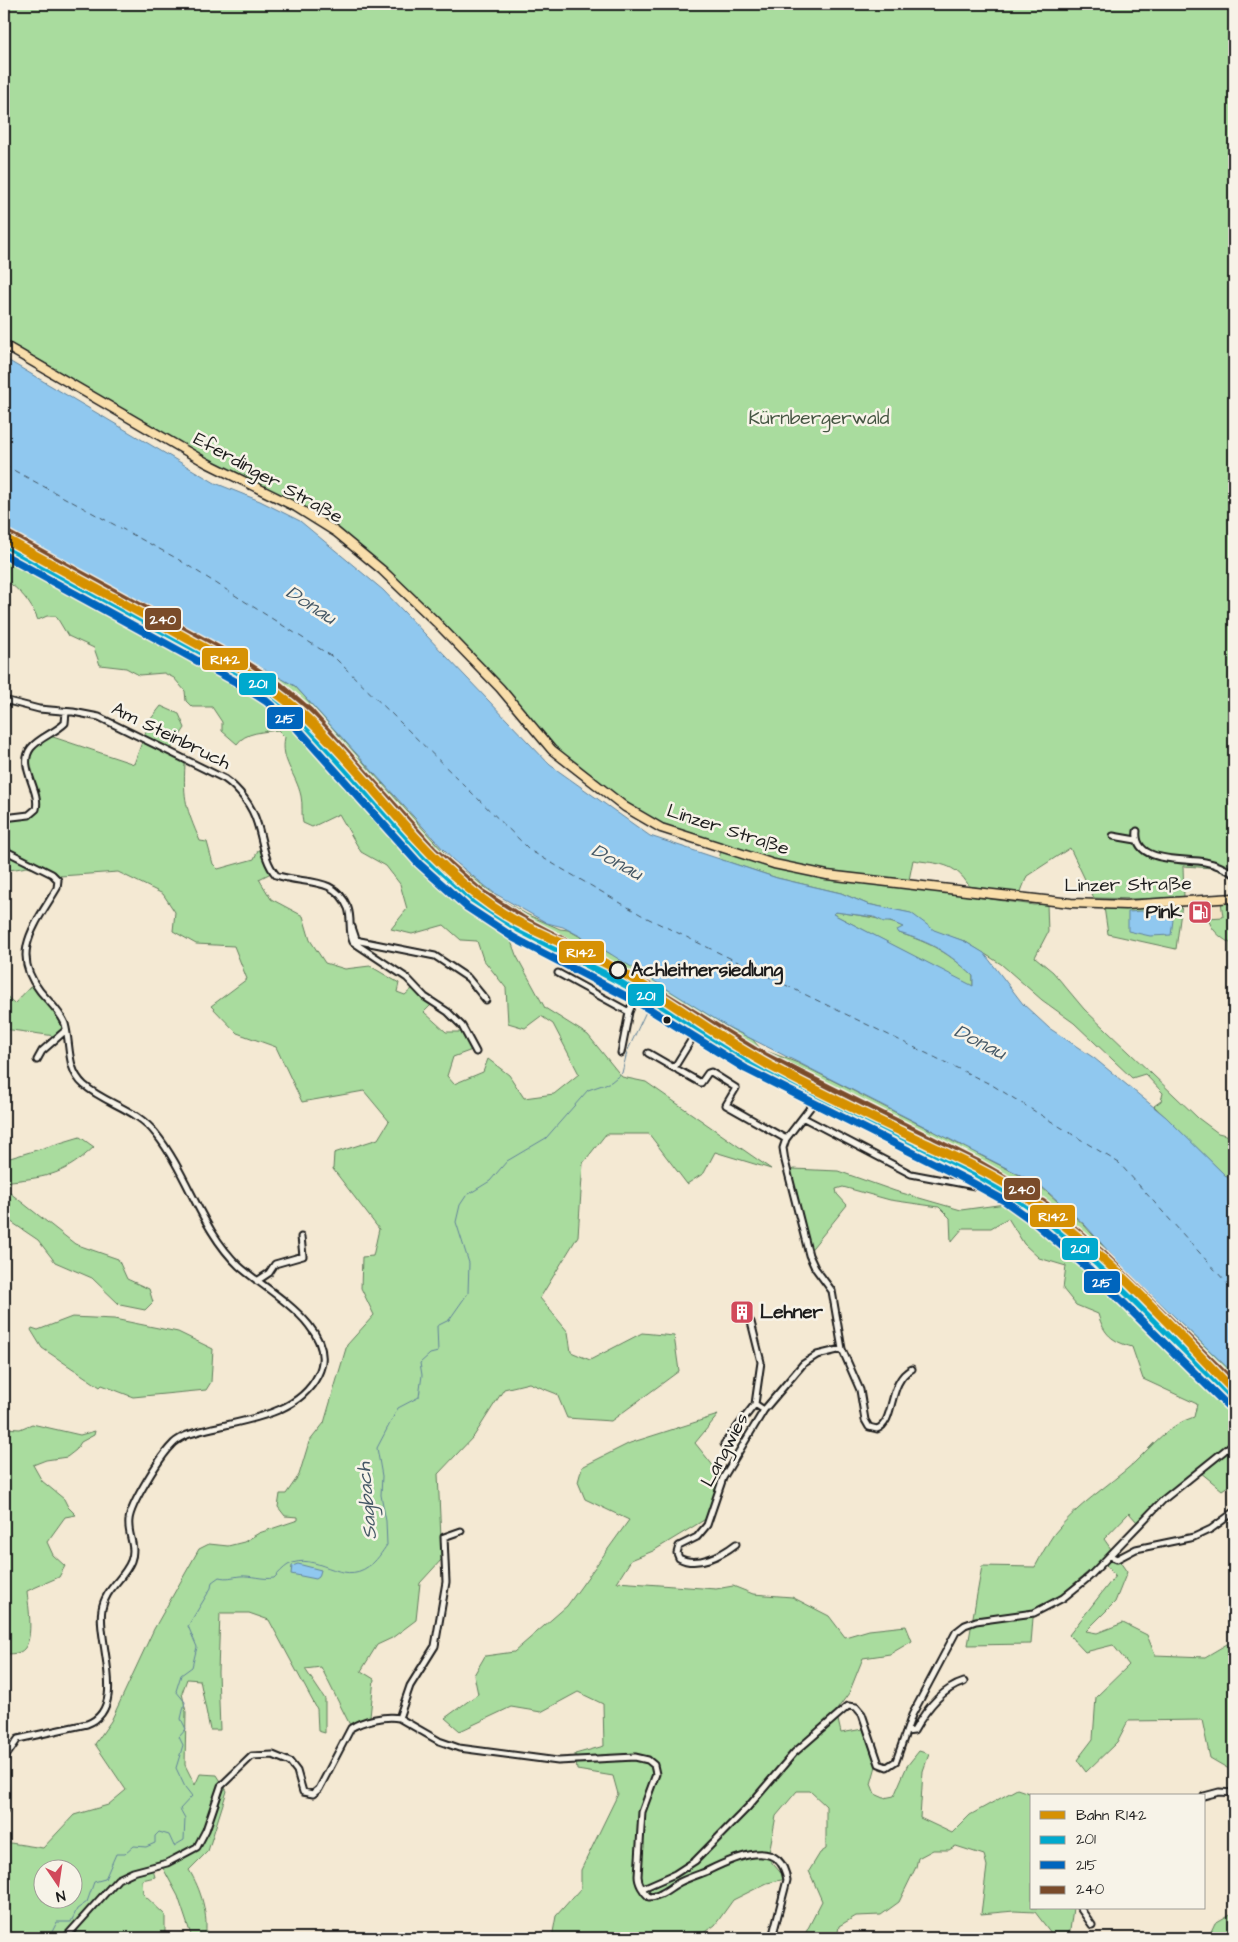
<svg xmlns="http://www.w3.org/2000/svg" width="1238" height="1942" viewBox="0 0 1238 1942" font-family="'Architects Daughter',sans-serif">
  <style>
    .built { fill: #f2e2c4 }
    .green { fill: #a9dc9e; stroke: #627c5d; fill-rule: evenodd }
    .water { fill: #90c8ef; stroke: #62839b; fill-rule: evenodd }
    .lines { fill: none; stroke-linecap: round; stroke-linejoin: round }
    .stream { stroke: #62839b; stroke-width: 1 }
    .ferry { stroke: #455866; stroke-width: 1; stroke-dasharray: 6 5; stroke-linecap: butt }
    .minor-casing { stroke: #1c1c1c; stroke-width: 9 }
    .primary-casing { stroke: #1c1c1c; stroke-width: 11 }
    .minor { stroke: #f7f3e8; stroke-width: 5 }
    .primary { stroke: #f9deab; stroke-width: 8 }
    .bus-1-casing { stroke: #f7f3e8; stroke-width: 11 }
    .bus-2-casing { stroke: #f7f3e8; stroke-width: 11 }
    .bus-3-casing { stroke: #f7f3e8; stroke-width: 11 }
    .bus-1 { stroke: #00a9ce; stroke-width: 8 }
    .bus-2 { stroke: #0065bd; stroke-width: 8 }
    .bus-3 { stroke: #7a4b2a; stroke-width: 8 }
    .rail-1-casing { stroke: #f7f3e8; stroke-width: 12 }
    .rail-1 { stroke: #d69104; stroke-width: 9 }
    .stop-dot { fill: #f7f3e8; stroke: #1c1c1c; stroke-width: 2.5 }
    .bus-dot { fill: #1c1c1c; stroke: #f7f3e8; stroke-width: 2 }
    .labels { text-anchor: middle; dominant-baseline: central; stroke-width: 5; stroke-linejoin: round; paint-order: stroke }
    .park-label { font-size: 19px; fill: #465643; stroke: #f7f3e8 }
    .street-label { font-size: 19px; fill: #1c1c1c; stroke: #f7f3e8 }
    .poi-label { font-size: 19px; font-weight: bold; fill: #1c1c1c; stroke: #f7f3e8; text-anchor: end }
    .stop-label { font-size: 19px; font-weight: bold; fill: #1c1c1c; stroke: #f7f3e8; text-anchor: start }
    .water-label { font-size: 20px; font-style: italic; fill: #455866; stroke: #f7f3e8 }
    .line-badge { stroke: #f7f3e8; stroke-width: 2 }
    .badge-label { font-size: 14px; text-anchor: middle; font-weight: bold; fill: #fff }
  </style>
  <rect width="100%" height="100%" fill="#f4e9d3"/>
  <filter id="ink" filterUnits="userSpaceOnUse"><feTurbulence type="fractalNoise" baseFrequency=".02" numOctaves="2"/><feDisplacementMap in="SourceGraphic" scale="10" xChannelSelector="R" yChannelSelector="G"/><feConvolveMatrix kernelMatrix="1 2 1 2 8 2 1 2 1" color-interpolation-filters="sRGB"/></filter>
  <g filter="url(#ink)">
    <path class="built" d="M1221 901 1224 917 1193 920 1192 913 1182 904Z"/>
    <path class="green" d="M4 4H1234V877L1213 868 1183 866 1184 897 1145 899 1094 898 1070 848 1027 876 1020 894 969 886C955 862 938 864 913 860L909 880 798 867 683 832 654 821 624 803 545 739 360 548 19 348 4 342Z
      M4 527 180 620 295 686 452 861 499 898 526 914 560 929 568 930 611 954 632 959 727 1027 752 1039 761 1049 798 1063 1039 1185 1084 1225 1116 1261 1234 1374V1482L1222 1490 1200 1472 1163 1497 1137 1522 1129 1513 1104 1539 1127 1572 1115 1602 1086 1631 1097 1633 1123 1623 1147 1635 1155 1655 1205 1657 1234 1640V1772L1210 1758 1202 1720 1128 1721 1117 1742 1086 1772 1077 1760 1093 1739 1096 1697 1129 1665 1113 1645 1085 1652 1069 1635 1115 1576 1102 1560 1033 1618 1031 1644 968 1645 982 1566 1035 1567C1041 1556 1047 1544 1054 1534 1076 1506 1108 1486 1134 1463 1153 1445 1168 1425 1194 1417L1197 1404 1143 1379 1132 1347C1112 1341 1104 1335 1098 1314L1076 1305 1063 1289 1066 1266 1039 1258 1024 1244 1008 1218 991 1228H963L951 1242 950 1218 939 1207 890 1200 843 1187 836 1189 837 1194 847 1205 809 1252 791 1172 793 1169 838 1171 895 1191 961 1210 1005 1204 1006 1197C1033 1216 1061 1236 1084 1261 1099 1277 1111 1294 1131 1305L1215 1388 1225 1378 1128 1283 1033 1201 949 1149 833 1094 748 1050 652 986 580 948 539 932 512 917 459 880 436 857 382 793 291 695 252 669 139 605 4 533Z
      M4 552 93 603 224 669 282 707 415 856 508 933 516 955 545 1008 588 1035 622 1077 646 1082 771 1169 715 1152 704 1173 687 1184 649 1134H606L583 1163 578 1236 540 1298 568 1332 571 1352 590 1360 642 1333 674 1336 679 1371 611 1421 567 1418 557 1394 529 1383 504 1389 474 1436 438 1474 442 1559 420 1583 416 1620 392 1638 377 1645 361 1671 374 1679 370 1717 350 1725 321 1667 305 1669 325 1699V1733L318 1731 317 1709 269 1620 249 1613H220L218 1672 220 1730H210L200 1680 187 1679 182 1693 186 1712 185 1765 195 1785 200 1774 217 1775 227 1791 208 1851 189 1870C201 1889 209 1916 205 1938H192L178 1896 163 1868 153 1870 155 1877 142 1880 143 1894 165 1915V1938H4V1842L43 1848 74 1815 108 1805 126 1790 95 1744 111 1721 154 1629 199 1549 209 1544 228 1546 244 1542 259 1533 298 1520V1517L285 1516 278 1507 280 1494H286L299 1475 309 1442 324 1423 347 1345 374 1315 361 1288 362 1257 373 1256 379 1229 333 1169 334 1153 378 1139 389 1121 364 1091 302 1102 276 1047 237 1033 211 1006 247 979 234 946 196 944 173 931 175 912 163 894 118 872 60 876 27 867 4 871V820L30 818 39 808C43 778 9 757 50 736L134 764 150 720 161 706 179 714 185 728 171 749 185 764C183 800 186 808 200 841L207 842 213 864 218 869 254 859 258 850 262 849 271 873 259 879 271 899 303 916 310 940 325 963 345 969 370 966 399 983 397 992 405 995 413 988 431 1005 424 1012 446 1032H462L472 1050 453 1057 447 1076 454 1084 483 1072 488 1059 509 1075 524 1098 554 1094 579 1074 553 1024 541 1016 525 1028 508 1023 506 988 483 959 477 941 461 940 444 925 412 934 391 929 407 909 400 884 386 866 361 852 339 814 312 827 303 823C301 814 303 805 301 796 296 773 280 761 285 737L278 730C264 732 245 732 237 744L222 731V722L212 707H192L186 701 185 691 174 678 164 673 139 675 126 668 100 665 94 648 68 636 56 616H47L38 620C30 601 21 591 4 579ZM42 1870H72V1900H42Z
      M721 851 910 888 1034 905 1047 904 1048 932 1035 957 1053 972 1084 1009 1198 1118 1218 1133 1234 1137V1184L1154 1106 1161 1101 1163 1093 1145 1074 1132 1078 1074 1023 1042 1000 1001 964 964 941 934 931 910 913 867 904 841 893 777 878 719 859Z
      M1221 901H1234V962L1230 960V943C1217 936 1208 926 1206 910L1207 918 1223 917Z
      M1182 904 1176 949 1108 934 1104 907Z
      M835 912C859 915 882 918 904 927L899 933C931 943 949 953 973 976V987L833 914Z
      M32 985 62 1022 64 1029 55 1036 4 1029V993L14 1004Z
      M80 1137 94 1147C65 1174 49 1177 11 1181L5 1189 75 1244 118 1259 127 1279 149 1289 153 1302 145 1310 120 1305 92 1278 55 1262 38 1240 4 1217V1163L10 1158Z
      M72 1317 114 1319 178 1332 213 1349 211 1382 206 1390 133 1397 102 1385 100 1387 42 1348 31 1330 32 1328 38 1330Z
      M718 1415 695 1443 723 1478 709 1517 653 1551 631 1560 617 1582 716 1589 733 1586 753 1594 792 1597 829 1616 845 1637 869 1630 906 1626 912 1641 890 1654 863 1658 849 1693 836 1711 841 1733 863 1729 876 1766 871 1784 875 1794 884 1798 894 1796 907 1766 919 1751 929 1754 923 1771 920 1818 952 1833 970 1815 1017 1789 1038 1796H1032V1908H1073L1069 1938H1051V1933L1035 1912 1014 1911 981 1914 987 1866 984 1855 956 1846 949 1850H933L918 1858 916 1867 899 1902 881 1915 856 1916 839 1926 837 1938H803L822 1901 809 1871 820 1853 826 1849V1806L810 1791H797L776 1816 768 1858 786 1879 767 1883 733 1900 715 1925 698 1938H552L556 1916 581 1888V1870L618 1794 613 1776 577 1770 575 1754 604 1746 603 1704 578 1692 541 1712 511 1707 460 1731 445 1718 478 1694 474 1675 485 1656 514 1652 567 1606 629 1520 585 1499 578 1482 582 1467 630 1443Z
      M32 1424 80 1435 95 1431 94 1435 81 1442 76 1450 67 1457 46 1460 33 1465 42 1481 64 1499 68 1507 76 1515 65 1517 47 1542 53 1555 65 1566 59 1577 27 1591C28 1605 36 1645 20 1652 15 1654 9 1654 4 1654V1428L20 1429Z
      M1234 1912V1938H1208L1215 1923Z"/>
    <path class="water" d="M4 358 215 483 260 501 300 521 383 590 550 765 650 836 777 878 841 893 867 904 911 913 934 930 964 941 984 953 1023 1004 1049 1028 1094 1058 1166 1117 1234 1184V1374L1118 1262 1085 1225 1040 1185 728 1027 593 943 563 927 547 923 494 893 453 860 295 686 4 527ZM835 912 874 917 884 922H892L903 927 897 930 899 933C931 942 949 953 973 976V986L833 914Z
      M1157 910 1166 913 1173 920 1171 935 1150 936 1128 931V912Z
      M298 1564 321 1570 319 1577 316 1579 291 1574 292 1566Z"/>
    <g class="lines">
      <path class="stream" d="M654 995 660 983
        M469 1194 490 1181 507 1161 546 1138 588 1090 611 1082 622 1073 627 1052 651 1001
        M49 1938 57 1922H71L77 1909 87 1902 94 1882 105 1879 116 1854H125L134 1846 146 1847 155 1843V1836L159 1832 169 1835 174 1846 184 1840 185 1818 180 1809 192 1796 185 1787 176 1768 183 1745 179 1737 186 1729 181 1719 185 1702 176 1691 181 1675 192 1667 197 1647 188 1626 211 1588 212 1582 219 1577C227 1579 232 1577 240 1576 251 1575 262 1580 274 1578 278 1574 283 1568 288 1565 316 1550 341 1587 369 1566 376 1562 382 1552 387 1545L386 1521 381 1495 382 1476 377 1448 398 1408 419 1397 422 1375 420 1363 430 1354 438 1352 437 1326 449 1320 468 1293 469 1263 456 1222 460 1205 466 1196"/>
      <path class="ferry" d="M4 465 176 558 336 659 531 851 645 917 992 1085 1119 1163 1234 1291"/>
      <g class="minor-casing">
        <path id="minor" d="M4 700 39 709 73 712 99 717 225 779C239 789 252 806 257 823 263 841 264 861 276 875 303 885 335 875 348 908 352 919 348 931 353 942L407 978 425 997 448 1012 462 1026 476 1052
          M4 818 29 815 36 809C41 790 17 766 31 748 40 737 55 733 65 723L66 712
          M1137 831C1133 864 1185 858 1205 862 1215 864 1225 868 1234 874
          M1113 836 1136 840
          M4 850 52 874 58 880 57 888C36 924 9 952 40 991 48 1001 60 1011 65 1024 71 1045 66 1069 84 1085 106 1104 137 1109 156 1134 188 1174 201 1230 239 1266 266 1291 341 1329 318 1375 295 1421 230 1420 187 1435 181 1438 176 1440 172 1445 160 1457 130 1505 129 1520 127 1535 137 1546 131 1561 124 1579 105 1589 102 1609 96 1640 129 1709 87 1724L18 1739 4 1759
          M352 927 356 939 360 941 435 956 468 978 486 1000
          M558 973 629 1012
          M621 1053 629 1012 638 990
          M648 1053 674 1068 698 1029
          M37 1060 42 1051 66 1030
          M678 1070 701 1083 708 1073 711 1072 736 1088 726 1105 786 1139 783 1148 785 1161 809 1255 815 1268 832 1291 842 1349 860 1390 865 1420 869 1427 877 1429C896 1422 887 1381 912 1369
          M804 1118 911 1174 980 1187
          M786 1139 819 1096
          M257 1281 269 1273 275 1264 303 1256 301 1237
          M751 1322 761 1362 755 1404 764 1410
          M724 1444 755 1404
          M736 1544C722 1555 697 1568 679 1558L677 1553 679 1546 697 1537 707 1525 723 1478 764 1410 803 1364 817 1355 842 1349
          M1110 1556 1117 1559 1136 1549 1194 1537 1211 1529 1234 1512
          M399 1718 410 1686 435 1646 446 1582 444 1537 461 1531
          M906 1732 914 1731C925 1711 941 1689 964 1682
          M4 1785V1811
          M1204 1796 1219 1792 1234 1793
          M643 1888 675 1874 695 1861 748 1807 794 1753 848 1706 856 1707 862 1714 879 1764 887 1767 896 1761 912 1715 956 1632 965 1625 976 1621 1034 1613 1063 1598 1089 1577 1163 1500 1234 1443
          M1080 1908 1092 1925
          M65 1938 118 1879 133 1872 167 1863 197 1847 206 1830 221 1786 252 1756 273 1755 290 1762 297 1771 303 1792 313 1794 319 1789 351 1728C362 1721 386 1715 399 1718L439 1741 459 1748 558 1761 635 1757 648 1760 654 1765 656 1774 642 1812 638 1876C638 1883 643 1892 649 1897 661 1897 670 1887 680 1882 688 1878 697 1875 705 1872 730 1860 780 1834 787 1880L772 1938"/>
      </g>
      <g class="primary-casing">
        <path id="primary" d="M4 345 207 463 296 507 336 532 382 570 436 622 500 688 552 750 625 807 661 828 774 864 827 875 1071 903 1126 905 1234 898
          M4 544 241 673 272 693 302 719 426 857 473 899 519 929 646 995 750 1060 972 1171 1010 1193 1039 1213 1097 1263 1234 1398"/>
      </g>
      <use href="#minor" class="minor"/>
      <use href="#primary" class="primary"/>
      <g class="bus-1-casing">
        <path id="bus-1" d="M4 544 241 673 272 693 302 719 426 857 473 899 519 929 646 995 750 1060 972 1171 1010 1193 1039 1213 1097 1263 1234 1398"/>
      </g>
      <g class="bus-2-casing">
        <path id="bus-2" d="M4 555 236 682 266 701 295 726 419 864 467 907 514 938 641 1004 746 1069 967 1180 1005 1201 1033 1221 1090 1270 1227 1405"/>
      </g>
      <g class="bus-3-casing">
        <path id="bus-3" d="M9 535 246 664 279 685 309 711 433 850 479 891 524 920 651 987 755 1051 976 1162 1016 1185 1046 1205 1104 1255 1234 1384"/>
      </g>
      <use href="#bus-1" class="bus-1"/>
      <use href="#bus-2" class="bus-2"/>
      <use href="#bus-3" class="bus-3"/>
      <g class="rail-1-casing">
        <path id="rail-1" d="M4 538 241 668C265 684 289 701 310 721 373 782 421 857 493 907 531 933 576 947 616 969 670 1000 719 1039 774 1068 824 1095 875 1119 925 1143 957 1158 990 1173 1019 1192 1100 1246 1166 1322 1234 1391"/>
      </g>
      <use href="#rail-1" class="rail-1"/>
    </g>
  </g>
  <defs>
    <g id="fuel-square" transform="scale(1.25)"><rect x="-9" y="-9" width="18" height="18" rx="4" fill="#d1495b" stroke="#f7f3e8"/><path d="M-5.5-6h7V0h2V4h1.3V-2.5L3-4.5l.8-.8L6-3V5H2.5V1h-1V6h-7ZM-4.2-4.7v3.2H.2V-4.7Z" fill="#fff"/></g>
    <g id="building-square" transform="scale(1.25)"><rect x="-9" y="-9" width="18" height="18" rx="4" fill="#d1495b" stroke="#f7f3e8"/><path d="M-4-6H4V6H1V3H-1V6H-4ZM-2.5-4.3h1.7v1.8h-1.7ZM.8-4.3h1.7v1.8H.8ZM-2.5-1h1.7V.8h-1.7ZM.8-1h1.7V.8H.8Z" fill="#fff"/></g>
  </defs>
  <g fill-rule="evenodd">
    <use href="#fuel-square" x="1200" y="912"/>
    <use href="#building-square" x="742" y="1312"/>
  </g>
  <circle class="stop-dot" cx="618" cy="970" r="8"/>
  <circle class="bus-dot" cx="667" cy="1020" r="4.5"/>
  <g class="labels">
    <g class="park-label">
      <text x="819" y="418">Kürnbergerwald</text>
    </g>
    <g class="street-label">
      <text transform="translate(268 478) rotate(29)">Eferdinger Straße</text>
      <text transform="translate(171 736) rotate(26)">Am Steinbruch</text>
      <text transform="translate(728 830) rotate(18)">Linzer Straße</text>
      <text transform="translate(1128 885) rotate(-1)">Linzer Straße</text>
      <text transform="translate(725 1450) rotate(-62)">Langwies</text>
    </g>
    <g class="poi-label">
      <text x="1182" y="912">Pink</text>
      <text x="760" y="1312" text-anchor="start">Lehner</text>
    </g>
    <g class="stop-label">
      <text x="631" y="970">Achleitnersiedlung</text>
    </g>
    <g class="water-label">
      <text transform="translate(311 605) rotate(33)">Donau</text>
      <text transform="translate(617 862) rotate(29)">Donau</text>
      <text transform="translate(980 1042) rotate(27)">Donau</text>
      <text transform="translate(367 1501) rotate(-95)">Sagbach</text>
    </g>
  </g>
  <g class="line-badge">
    <rect x="144" y="607" width="38" height="24" rx="5" fill="#7a4b2a"/>
    <rect x="201" y="647" width="48" height="24" rx="5" fill="#d69104"/>
    <rect x="238" y="672" width="39" height="24" rx="5" fill="#00a9ce"/>
    <rect x="266" y="706" width="38" height="24" rx="5" fill="#0065bd"/>
    <rect x="558" y="940" width="47" height="24" rx="5" fill="#d69104"/>
    <rect x="627" y="983" width="38" height="24" rx="5" fill="#00a9ce"/>
    <rect x="1003" y="1177" width="38" height="24" rx="5" fill="#7a4b2a"/>
    <rect x="1029" y="1204" width="47" height="24" rx="5" fill="#d69104"/>
    <rect x="1061" y="1237" width="38" height="24" rx="5" fill="#00a9ce"/>
    <rect x="1083" y="1270" width="38" height="24" rx="5" fill="#0065bd"/>
  </g>
  <g class="badge-label">
    <text x="163" y="624">240</text>
    <text x="225" y="664">R142</text>
    <text x="258" y="688">201</text>
    <text x="285" y="723">215</text>
    <text x="581" y="957">R142</text>
    <text x="646" y="1000">201</text>
    <text x="1022" y="1194">240</text>
    <text x="1053" y="1221">R142</text>
    <text x="1080" y="1253">201</text>
    <text x="1102" y="1287">215</text>
  </g>
  <rect width="1238" height="1942" fill="none" stroke="#f7f3e8" stroke-width="20"/>
  <rect x="10" y="10" width="1218" height="1922" fill="none" stroke="#1c1c1c" stroke-width="2" filter="url(#ink)"/>
  <rect x="1030" y="1794" width="175" height="115" fill="#f7f3e8" stroke="#9f9d96"/>
  <rect x="1040" y="1811" width="25" height="8" fill="#d69104" stroke="#9f9d96"/>
  <text x="1076" y="1820" font-size="15" fill="#1c1c1c">Bahn R142</text>
  <rect x="1040" y="1836" width="25" height="8" fill="#00a9ce" stroke="#9f9d96"/>
  <text x="1076" y="1844" font-size="15" fill="#1c1c1c">201</text>
  <rect x="1040" y="1861" width="25" height="8" fill="#0065bd" stroke="#9f9d96"/>
  <text x="1076" y="1870" font-size="15" fill="#1c1c1c">215</text>
  <rect x="1040" y="1886" width="25" height="8" fill="#7a4b2a" stroke="#9f9d96"/>
  <text x="1076" y="1894" font-size="15" fill="#1c1c1c">240</text>
  <g transform="translate(58 1884) rotate(167)"><circle r="24" fill="#f7f3e8" stroke="#9f9d96"/>
  <path d="M0-4L9 19L0 12L-9 19Z" fill="#d1495b"/>
  <text y="-8" font-size="14" font-weight="bold" text-anchor="middle" fill="#1c1c1c">N</text>
  </g>
</svg>
